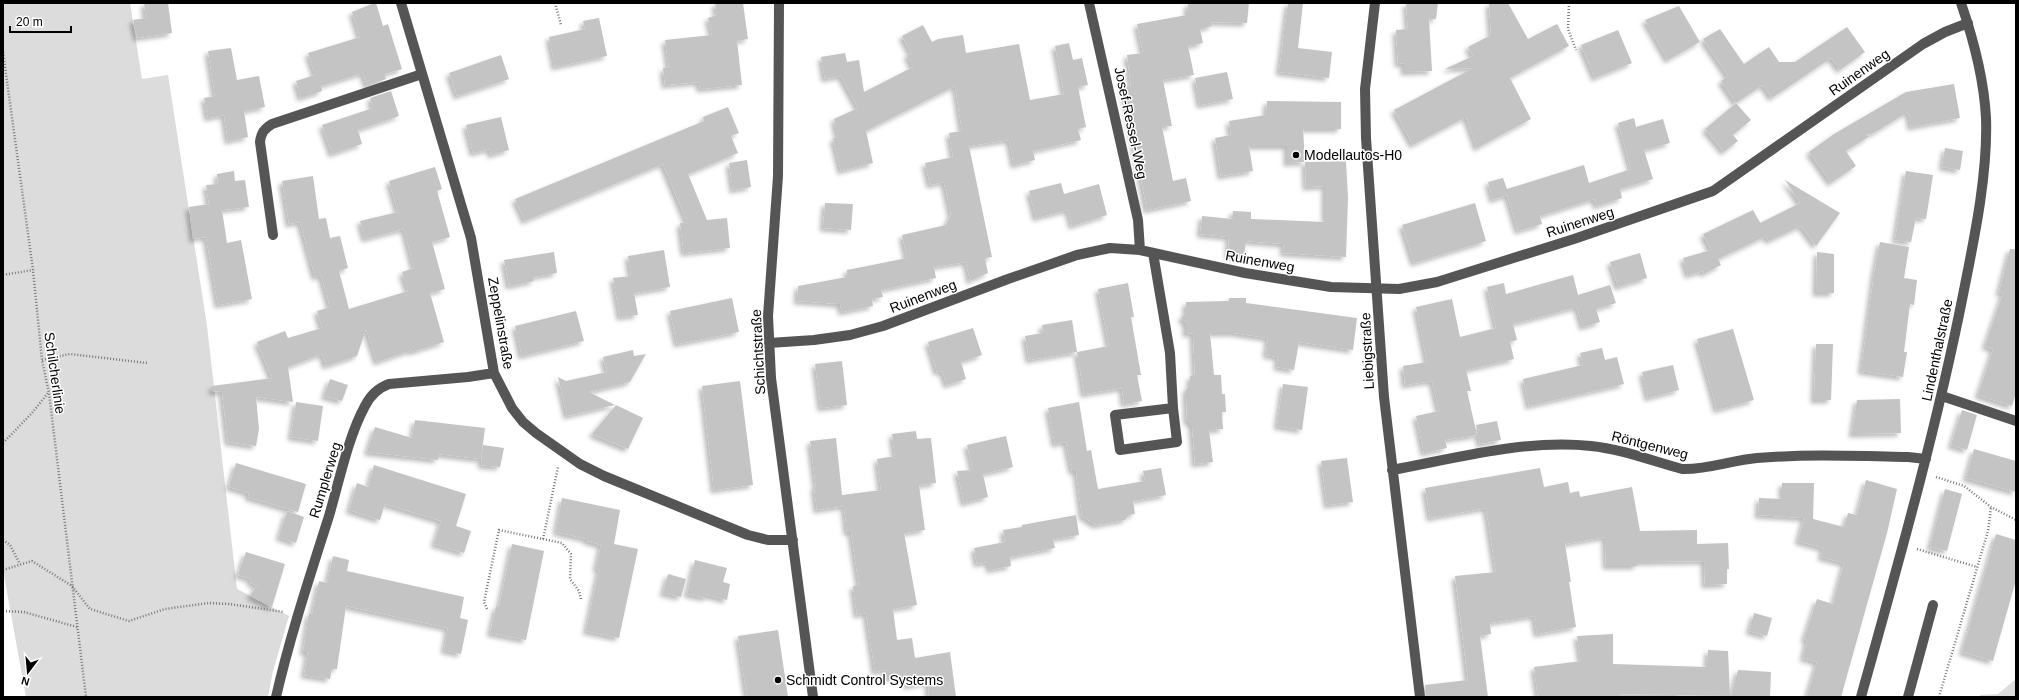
<svg xmlns="http://www.w3.org/2000/svg" width="2019" height="700" viewBox="0 0 2019 700" font-family="Helvetica,sans-serif">
  <style>
    .green { fill: #dcdcdc }
    .building { fill: #c4c4c4; filter: url(#shadow) }
    .lines { fill: none; stroke-linecap: round; stroke-linejoin: round }
    .path { stroke: #777; stroke-width: 2.5; stroke-dasharray: 1 2; stroke-linecap: butt }
    .minor { stroke: #555; stroke-width: 10 }
    .poi-dot { fill: #000; stroke: #fff; stroke-width: 1.5 }
    .labels { text-anchor: middle; dominant-baseline: central; stroke-width: 3; stroke-linejoin: round; paint-order: stroke }
    .street-label { font-size: 14px; fill: #000; stroke: #fff }
    .poi-label { font-size: 14px; fill: #000; stroke: #fff; text-anchor: start }
  </style>
  <defs>
    <filter id="shadow"><feDropShadow dx="-3.5" dy="3.5" stdDeviation="2" flood-color="#0004"/></filter>
  </defs>
  <rect width="100%" height="100%" fill="#fff"/>
  <path class="green" d="M3 3H130L142 79 168 75 207 326 237 589 289 616 273 671 268 697H26L3 570Z
    M2016 679V697H1981L1980 695 1998 694Z"/>
  <path class="building" d="M144 3H168L172 33 137 38 133 20 146 18Z
    M374 3H376L383 26 388 24 402 69 385 74 386 79 367 86 363 73 321 86 322 91 301 98 296 81 315 75 308 53 360 37 352 12Z
    M715 3H743L748 39 737 41 742 85 700 89 699 82 665 85 663 68H669L665 40 712 35 708 18 717 15Z
    M1188 3H1249L1247 23 1211 22 1212 26 1200 29 1203 43 1188 46 1194 75 1163 80 1172 126 1162 127 1173 181 1186 178 1191 201 1147 210 1123 87 1131 85 1127 55 1143 53 1137 24 1187 15Z
    M1288 3H1303L1298 48 1332 52 1329 78 1279 72Z
    M1406 3H1438L1436 19H1429L1432 71 1404 72V63L1398 64 1396 30 1408 29Z
    M1489 3H1508L1528 39 1557 24 1569 46 1510 78 1531 119 1477 148 1466 117 1413 145 1394 110 1473 68 1445 69 1473 56 1468 47 1491 35Z
    M1679 6 1700 42 1668 60 1645 20Z
    M599 18 607 56 555 67 549 37 585 29 583 21Z
    M923 25 932 42 938 39 963 35 966 53 1019 44 1030 100 1064 94 1055 46 1069 43 1073 60 1082 58 1088 85 1078 87 1086 127 1078 129 1081 140 1033 151 1035 160 1014 165 1009 140 969 146 992 257 985 258 988 273 970 281 966 262 934 267 936 278 881 290 883 297 872 299 873 306 842 312 840 304 797 301 798 286 847 277V270L907 258 902 235 946 225 951 214 944 182 930 185 925 163 953 157 949 133 962 131 955 86 866 131 873 163 841 171 833 138 838 137 834 119 858 108 841 76 825 79 821 57 845 53 847 62 859 60 864 92 913 67 907 55 911 53 902 36Z
    M1847 27 1865 52 1840 70 1831 58 1772 98 1763 85 1736 103 1721 81 1728 76 1703 39 1720 29 1744 64 1769 47 1779 62H1795Z
    M1618 30 1632 63 1595 78 1581 45Z
    M231 48 237 80 259 76 265 107 244 111 248 137 228 141 224 115 208 118 204 98 215 96 208 51Z
    M501 55 509 79 457 96 449 73Z
    M1227 72 1233 99 1200 105 1195 78Z
    M1954 84 1960 118 1911 127 1908 112 1874 133 1865 135 1870 136 1846 151 1856 166 1831 183 1809 152 1834 134 1906 92Z
    M391 91 399 116 358 130 362 144 332 154 322 125 373 108 370 98Z
    M1267 101 1341 102V129H1303L1305 162 1287 163V146H1249L1253 171 1221 176 1215 138 1231 135 1229 121 1266 115Z
    M1736 103 1751 120 1733 135 1738 141 1724 152 1705 129Z
    M728 107 739 133 731 136 738 153 688 174 707 220 727 218 730 248 684 253 680 223 687 222 663 164 525 221 515 199 704 121 703 117Z
    M501 117 509 150 491 155 490 149 473 153 466 125Z
    M1634 118 1636 127 1663 119 1670 143 1644 150 1653 179 1620 189 1622 198 1597 206 1594 199 1540 216 1542 224 1518 231 1507 195 1493 200 1488 182 1503 178 1507 189 1584 165 1589 183 1631 169 1618 123Z
    M1945 148 1963 151 1960 170 1942 167Z
    M747 160 751 187 733 190 729 163Z
    M1346 161 1348 198 1346 257 1283 253 1284 244 1246 241 1244 257 1228 256 1229 237 1200 234 1202 216 1232 219 1233 211 1251 212V219L1325 222V186L1306 187 1305 162Z
    M435 167 442 189 437 191 450 237 432 242 445 289 430 293 444 342 412 352V350L377 362 366 329 357 356 326 366 322 354 288 367 293 402 256 397 259 429 256 446 228 442 222 392 212 391V386L272 378 257 342 285 331 288 338 322 328 317 311 330 307 321 275 315 277 300 222 289 224 282 181 313 176 319 219 326 218 330 238 340 236 348 268 339 271 349 309 408 291 402 272 414 268 404 229 365 239 360 221 398 212 389 181Z
    M234 171 235 181 245 180 249 207 222 210 227 243 241 240 252 299 218 305 206 237 193 239 189 207 209 204 206 185 218 184 217 174Z
    M1906 171 1933 175 1926 219 1916 218 1911 242 1895 240Z
    M1785 180 1840 213 1816 246 1801 226 1769 241 1766 236 1718 259 1721 265 1704 274 1703 271 1688 275 1683 258 1711 250 1703 234 1753 210 1762 226 1760 223 1800 203Z
    M1061 183 1064 194 1099 184 1107 215 1072 226 1068 210 1036 218 1029 191Z
    M825 203 853 204 851 230 823 228Z
    M1475 203 1486 241 1414 263 1402 225Z
    M1880 242 1909 247 1904 278 1917 280 1914 305 1910 304 1904 352H1907L1903 377 1861 371 1874 274Z
    M2010 249H2016V393L2012 406 1978 395 1993 349 1985 346 2003 293 1999 292Z
    M664 250 670 287 634 293 638 315 620 317 613 278 631 276 628 256Z
    M554 252 557 273 533 277 534 281 509 286 504 260Z
    M1817 252 1834 254V293H1816Z
    M1640 253 1647 278 1618 287 1610 262Z
    M1573 275 1578 295 1610 285 1616 303 1596 309 1600 322 1583 327 1577 307 1513 324 1517 340 1510 342 1514 359 1466 370 1471 391H1467L1477 435 1445 440 1447 448 1424 453 1416 416 1439 411 1432 381 1405 385 1403 366 1427 362 1416 307 1452 299 1460 337 1496 328 1487 287 1504 283 1506 294Z
    M1128 283 1134 317H1131L1141 375H1137L1142 401 1124 404 1122 388 1084 394 1077 352 1109 346 1098 289Z
    M732 298 739 332 677 344 670 311Z
    M1229 298H1246V303L1357 318 1353 350 1299 342 1294 370 1277 367 1278 357 1266 355 1268 338 1234 333H1210L1214 375H1221L1222 394H1225L1226 412H1222L1223 429 1209 430 1213 462 1195 464 1192 425 1187 420 1186 390 1190 385V376H1195L1193 333 1186 334V323L1181 318 1186 313V302L1229 301Z
    M576 311 584 341 522 356 515 326Z
    M1072 320 1077 352 1029 360 1025 336 1043 333 1042 325Z
    M973 328 982 355 961 362 966 379 947 385 942 371 937 372 928 342Z
    M1733 329 1754 400 1717 410 1697 339Z
    M1816 344H1833L1831 400H1814Z
    M1602 348 1605 360 1617 357 1624 384 1529 406 1523 379 1583 365 1580 353Z
    M633 350 634 356 646 354 630 382 589 392 615 405 567 416 558 377 566 381 607 372 603 357Z
    M842 361 847 405 821 408 815 364Z
    M1673 365 1679 390 1648 398 1642 372Z
    M330 379 348 385 342 401 324 396Z
    M740 381 753 485 714 490 702 386Z
    M1283 384 1308 387 1302 430 1277 426Z
    M1900 399 1901 433 1852 434 1857 400Z
    M296 402 323 406 318 441 291 437Z
    M1079 402 1087 451 1091 450 1098 489 1145 481 1143 471 1161 468 1166 495 1133 501 1135 514 1129 515 1125 520 1096 525 1082 516 1076 471H1072L1066 442 1055 444 1048 408Z
    M616 405 643 418 628 449 592 434Z
    M1962 410 1977 415 1967 450 1951 445Z
    M415 420 485 428 481 459 438 454V460L367 452 375 427 412 438Z
    M1497 421 1501 440 1480 444 1476 425Z
    M916 431 917 439 931 438 936 483 919 485 925 530 904 533 917 605 893 609 897 640 912 638 915 658 950 652 956 697H929L928 682 907 686 906 678H887L885 670 875 672 866 613 857 615 853 586 859 585 851 532H847L844 506 817 510 814 487 816 486 810 441 836 438 842 495 881 490 877 459 895 456 892 434Z
    M1006 436 1013 467 983 474 988 497 964 503 957 471 973 470 967 445Z
    M483 445 504 448 500 467 481 465Z
    M1974 449 2016 461V492L1966 478Z
    M1347 458 1353 502 1327 505 1321 461Z
    M236 463 306 484 298 512 248 497 249 493 229 487Z
    M374 465 466 494 456 526 471 531 464 553 434 544 441 521 385 504 380 520 349 510 357 483 368 487Z
    M1540 468 1544 487 1568 482 1570 493 1579 491 1580 497 1632 487 1640 531 1697 530V544L1728 543 1729 569H1727V584L1705 585 1704 561 1637 562V566H1606L1605 537 1565 544 1571 582H1569L1576 627 1537 634 1534 616 1490 623 1491 634 1480 636 1488 697H1426L1425 685 1468 680 1455 576 1496 572 1486 508 1430 518 1425 488Z
    M1866 480 1897 489 1887 533 1841 697H1807L1817 662 1803 658 1807 640 1804 639 1817 599 1833 604 1844 563 1821 557 1823 548 1798 541 1804 518 1758 515 1759 498 1782 499V483H1814L1813 519 1844 527 1848 513 1857 515Z
    M1945 489 1962 494 1947 551 1930 547Z
    M562 498 620 510 614 544 638 549 619 638 586 631 599 569 596 568 601 545 587 541V539L556 532Z
    M287 511 304 517 296 543 279 537Z
    M1076 515 1079 535 1053 539 1055 548 1010 557 1011 566 990 570 988 562 977 564 974 548 1005 542 1003 530 1022 527V525Z
    M1996 534 2016 540V580L1993 661 1962 652Z
    M512 544 544 551 526 640 490 633 496 606 499 607Z
    M246 552 285 564 272 607 250 596 257 585 250 583 251 579 238 575Z
    M333 556 349 560 347 571 464 597 460 618 468 620 461 654 444 650 448 628 346 606 337 669H332L330 679 304 675 308 652H303L309 613 312 614 319 581 327 583Z
    M695 560 727 568 723 582 730 584 727 600 707 595V598L687 594Z
    M668 574 686 579 681 597 663 593Z
    M1754 613 1772 618 1767 636 1749 631Z
    M778 630 788 697H747L738 636Z
    M1613 634V664L1707 667 1708 650 1728 651 1730 696 1619 694V697H1538L1534 667 1581 661 1577 636Z
    M1738 670 1771 672 1770 697 1731 696Z"/>
  <g class="lines">
    <path class="path" d="M555 3 561 25
      M1569 3 1568 29 1576 50
      M3 52 33 270 42 360 49 393 86 697
      M3 275 33 270
      M42 360 70 354 147 363
      M3 443 32 413 48 393
      M1936 477 1964 486 1991 507 2016 520
      M543 539 558 467
      M3 540 10 545 20 564
      M1917 549 1977 567
      M3 570 32 561 72 586 90 609 129 621 165 609 209 603 229 604 284 612
      M487 609 484 602 499 530 562 543 571 554 570 579 579 591 581 599
      M3 611 24 612 77 627
      M1939 697 1988 531 1991 507"/>
    <path class="minor" d="M401 3 471 238 494 373 512 408 523 422 536 433 580 464 604 476 748 535 768 540H793
      M779 3 778 176 768 316 771 378 813 697
      M1089 3 1138 220 1140 250
      M1375 3 1365 89 1366 138 1384 397 1420 697
      M273 235 260 142C261 133 264 129 272 124L422 74
      M1153 253 1170 353 1173 408 1177 442 1120 450 1115 415 1173 408
      M769 343 814 340 850 335 883 326 1008 279 1077 255 1110 248 1140 250 1245 273 1331 287 1399 289 1437 282 1574 239 1713 191 1923 44 1945 32 1968 23
      M1942 396 2016 421
      M1392 470C1457 458 1525 439 1591 446 1622 449 1652 461 1682 469 1707 470 1732 460 1757 458 1807 454 1858 456 1908 457L1926 459
      M276 697C290 636 310 576 329 516 339 482 348 437 365 406 370 396 378 388 389 384L468 377 494 373
      M1861 697C1898 564 1936 431 1963 295 1974 240 1988 174 1986 118 1984 78 1974 41 1961 3
      M1908 697 1933 605"/>
  </g>
  <g class="poi-dot">
    <circle cx="1296" cy="155" r="4"/>
    <circle cx="778" cy="680" r="4"/>
  </g>
  <g class="labels">
    <g class="street-label">
      <text transform="translate(1859 72) rotate(-35)">Ruinenweg</text>
      <text transform="translate(1131 123) rotate(78)">Josef-Ressel-Weg</text>
      <text transform="translate(1580 222) rotate(-18)">Ruinenweg</text>
      <text transform="translate(1260 261) rotate(10)">Ruinenweg</text>
      <text transform="translate(923 296) rotate(-21)">Ruinenweg</text>
      <text transform="translate(501 323) rotate(80)">Zeppelinstraße</text>
      <text transform="translate(1937 350) rotate(-78)">Lindenthalstraße</text>
      <text transform="translate(1367 351) rotate(-93)">Liebigstraße</text>
      <text transform="translate(758 352) rotate(-93)">Schichtstraße</text>
      <text transform="translate(55 373) rotate(82)">Schilcherlinie</text>
      <text transform="translate(1650 445) rotate(14)">Röntgenweg</text>
      <text transform="translate(325 480) rotate(-73)">Rumplerweg</text>
    </g>
    <g class="poi-label">
      <text x="1304" y="155">Modellautos-H0</text>
      <text x="786" y="680">Schmidt Control Systems</text>
    </g>
  </g>
  <rect width="2019" height="700" fill="none" stroke="#000000" stroke-width="8"/>
  <g transform="translate(28 672) rotate(196)" stroke="#ffffff" stroke-width="3" paint-order="stroke">
  <path d="M0-3L7 15L0 10L-7 15Z" fill="#000000"/>
  <text y="-6" font-size="11" font-weight="bold" text-anchor="middle" fill="#000000">N</text>
  </g>
  <path d="M10 26v6h61v-6" fill="none" stroke="#000000" stroke-width="2"/>
  <text x="16" y="26" font-size="12" fill="#000000" stroke="#ffffff" stroke-width="3" paint-order="stroke">20 m</text>
</svg>
